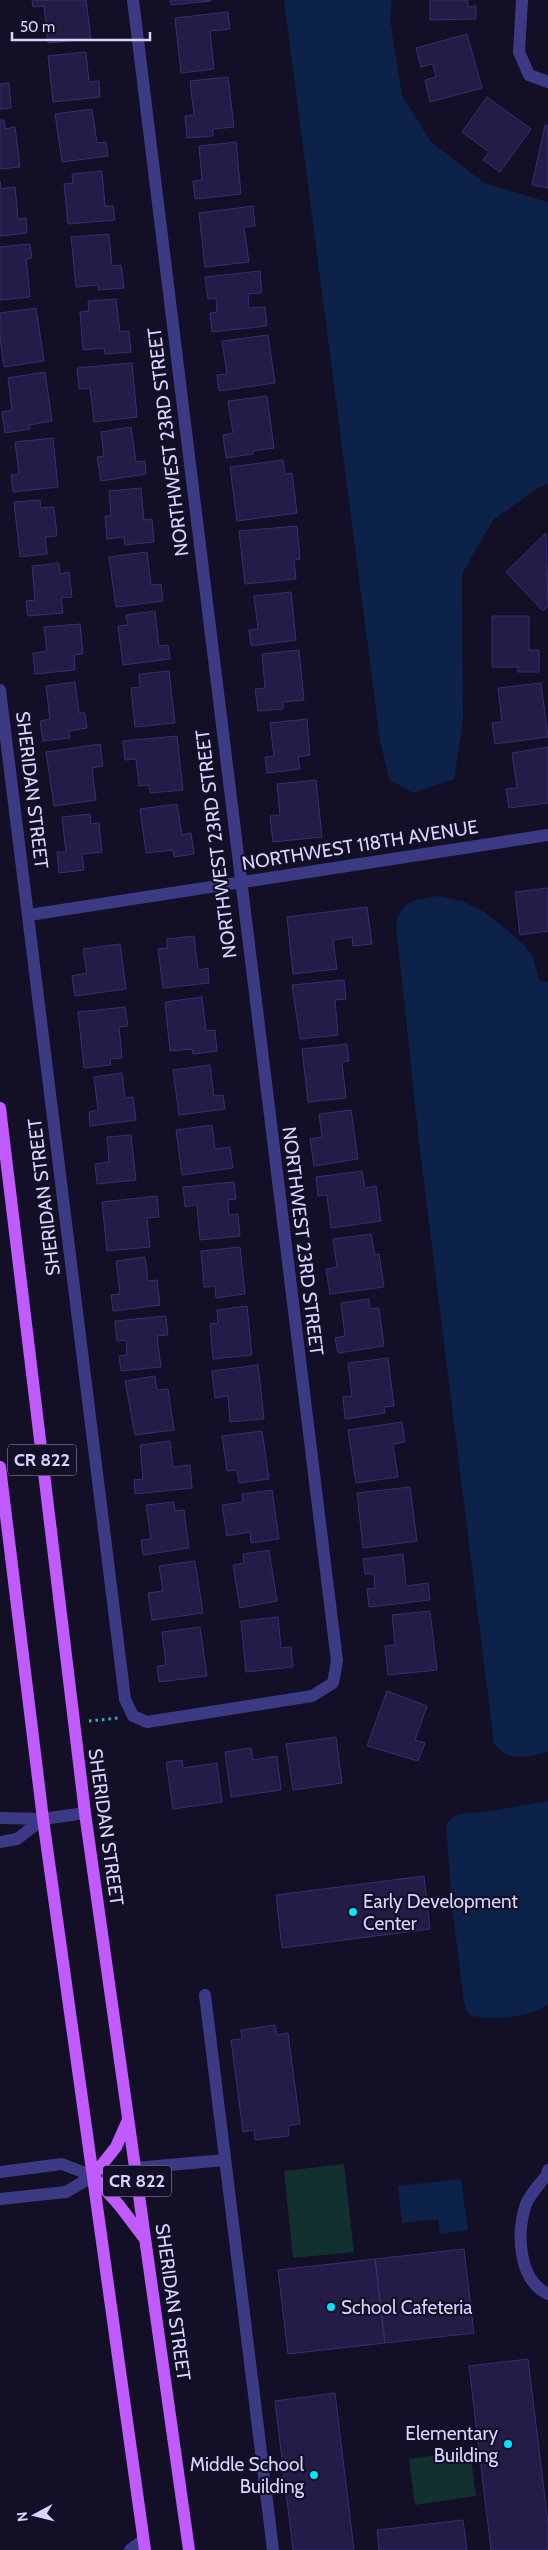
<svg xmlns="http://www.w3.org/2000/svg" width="548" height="2550" viewBox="0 0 548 2550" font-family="Cabin,sans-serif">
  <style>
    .green { fill: #12302f }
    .water { fill: #0c2248 }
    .building { fill: #241b47; stroke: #3b2d73 }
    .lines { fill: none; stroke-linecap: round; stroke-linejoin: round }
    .path { stroke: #2fb8b0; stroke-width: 3; stroke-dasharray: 2.5 4; stroke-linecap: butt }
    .minor { stroke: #3d3a85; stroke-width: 12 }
    .major { stroke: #c25bff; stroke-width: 12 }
    .poi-dot { fill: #00e5ff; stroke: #130f26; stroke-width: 2 }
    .labels { text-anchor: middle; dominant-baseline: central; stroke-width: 4.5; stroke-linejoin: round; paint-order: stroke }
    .shield { fill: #130f26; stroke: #9e99be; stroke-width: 1 }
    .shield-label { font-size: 18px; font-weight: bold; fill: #d9d4ff }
    .street-label { font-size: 19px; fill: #d9d4ff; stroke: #130f26 }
    .poi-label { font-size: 19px; fill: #d9d4ff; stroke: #130f26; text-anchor: start }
  </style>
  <rect width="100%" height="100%" fill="#130f26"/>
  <path class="green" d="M344 2164 354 2252 293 2258 284 2171Z
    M470 2451 476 2496 415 2505 409 2459Z"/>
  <path class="water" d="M284 0H392L390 20 402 95 430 141 484 183 548 202V484L539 487 493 520 462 574 463 720 454 779 413 793 389 779 380 740Z
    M437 896 462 901 484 912 507 930 525 946 533 958 539 980 548 982V1752C525 1757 512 1763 494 1744L419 1142 396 925C401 900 414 900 437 896Z
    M548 1801V2004C530 2018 493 2020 471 2016L466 2011 464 2002 452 1907 446 1825 452 1818 459 1814 492 1811Z
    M461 2179 468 2230 440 2234 438 2219 402 2223 398 2186Z"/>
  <path class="building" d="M32 0H86L91 39 48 43 44 6 33 7Z
    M170 0H211V1L171 5Z
    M430 0H468V7L476 6V19L430 20Z
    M228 12 230 29 210 31 214 69 181 73 175 18Z
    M467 34 482 88 430 102 425 80 436 77 433 64 421 67 416 48Z
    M86 52 89 82 99 81 100 97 53 102 48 56Z
    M228 77 234 127 213 129V136L187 138 185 116 194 115 190 81Z
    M9 83 11 108 0 109V84Z
    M487 97 531 129 500 172 483 160 489 152 462 132Z
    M92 109 97 143 106 142 108 156 62 162 55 114Z
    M0 120H4L5 129 15 127 20 167 0 169Z
    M545 125H548V188L532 185Z
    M236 142 241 194 195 199 193 181 202 180 199 146Z
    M102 171 105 206H113L115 220 68 224 64 184 73 183 72 174Z
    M0 181 1 189 15 187 18 219 26 218 27 233 0 236Z
    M253 206 255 226 244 227 249 262 205 267 199 213Z
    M109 234 112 266 121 265 124 288 98 290V285L76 287 71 237Z
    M30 244 32 258 26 259 30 297 0 300V247Z
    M260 271 262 293 248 294 249 308 265 307 267 326 212 332 210 313 217 312 216 298 208 299 205 277Z
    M116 299 120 332 129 331 131 352 105 354 104 348 83 350 80 312 89 311 88 301Z
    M36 308 44 361 4 367 0 338V313Z
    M268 335 275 383 219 391 217 375 227 374 222 341Z
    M132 363 137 417 94 422 90 388 79 389 77 368Z
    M45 372 52 421 29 425 30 429 5 433 2 412 12 410 8 378Z
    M267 396 274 448 253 451V454L226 458 223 435 233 433 228 401Z
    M131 427 136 462 145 461 146 474 101 481 97 457 104 456 101 432Z
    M53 438 58 487 13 492 11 475 19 474 15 442Z
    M283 460 285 474 292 473 297 513 237 521 230 467Z
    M141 488 144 520 152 519 154 542 125 545 124 537 107 539 105 516H111L109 491Z
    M40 500 41 508 54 507 57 536 45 537 47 554 20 557 14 502Z
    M297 526 300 559 294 560 296 579 245 584 239 531Z
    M546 533 548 606 543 611 506 572Z
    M147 552 151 585 161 584 163 601 116 607 109 557Z
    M59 563 60 574 69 572 72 597 61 598 63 613 28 616 26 601 35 600 32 566Z
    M291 592 296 640 251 646 249 630 258 629 254 596Z
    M155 611 159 646 168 645 170 659 123 665 118 626 128 625 126 615Z
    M492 616H529V650H539V672H518V667H492Z
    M80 624 83 654 74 655 75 670 35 674 33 653 47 651 44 627Z
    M299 650 304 700 283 702V709L258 711 255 689 265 688 262 654Z
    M169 671 175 723 135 727 131 688 140 687 139 674Z
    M75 682 79 713H85L87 728 69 731 70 738 43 741 40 721 50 719 46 686Z
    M541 683 548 737 495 744 492 723 502 722 498 688Z
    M307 719 310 755 298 757 300 769 267 773 265 757 274 756 270 723Z
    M177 736 183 790 150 793 149 785 139 786 136 759 125 760 123 741Z
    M100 744 103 766 92 768 96 800 54 806 46 752Z
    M548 747V803L509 808 506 789 517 788 512 753Z
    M316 780 322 837 273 842 270 816 280 815 277 784Z
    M177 804 182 835 191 833 194 854 174 857 173 850 146 853 140 809Z
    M90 814 91 824 99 823 102 852 82 854 84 870 59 873 57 852H66L62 817Z
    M548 888V931L520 935 515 892Z
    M367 907 372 944 353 946 352 937 333 940 337 969 293 974 287 917Z
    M194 936 198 970 208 968 209 983 163 988 158 949 167 948V939Z
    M120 944 126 989 75 996 72 976 87 973 83 949Z
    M344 980 346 999 335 1000 338 1035 300 1039 292 985Z
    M202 997 206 1031 215 1030 217 1051 193 1054 192 1049 170 1051 165 1002Z
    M125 1007 128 1026 119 1027 122 1058 110 1059 111 1065 84 1068 78 1012Z
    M347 1044 349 1061 342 1062 346 1098 308 1102 302 1049Z
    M210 1065 214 1096 223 1095 225 1109 179 1115 173 1070Z
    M122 1073 125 1098 133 1097 136 1120 90 1126 89 1112 98 1110 94 1077Z
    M351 1110 358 1159 314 1166 310 1139 322 1137 319 1114Z
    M212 1125 215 1149 230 1147 233 1168 182 1175 176 1130Z
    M131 1135 136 1180 97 1184 95 1164 109 1162 107 1137Z
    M362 1171 365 1188 376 1186 381 1221 331 1228 327 1195 318 1196 316 1177Z
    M234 1182 236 1199 228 1200 229 1215 238 1214 240 1236 200 1240 197 1205 185 1207 183 1187Z
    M157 1196 159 1217 147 1218 150 1247 107 1251 102 1202Z
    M371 1234 375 1255 379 1254 384 1287 330 1294 326 1269 337 1267 333 1239Z
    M240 1247 245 1294 216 1298 215 1286 204 1287 201 1251Z
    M145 1257 148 1281 157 1280 160 1305 113 1311 111 1295 120 1294 116 1261Z
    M369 1299 370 1309 379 1308 384 1346 338 1353 335 1338 345 1336 341 1303Z
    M247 1306 252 1355 213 1359 210 1324 218 1323 217 1310Z
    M166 1316 168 1335 157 1336 161 1367 121 1371 119 1356 127 1355 126 1340 117 1341 115 1321Z
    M388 1358 394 1406 384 1407 385 1413 345 1419 343 1397 352 1396 348 1363Z
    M258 1365 264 1419 230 1422 228 1396 215 1398 212 1371Z
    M155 1376 157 1390 168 1389 174 1430 135 1435 125 1381Z
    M402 1422 405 1442 393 1444 398 1477 356 1483 348 1430Z
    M262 1431 269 1479 239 1483 237 1470 227 1471 222 1436Z
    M170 1441 173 1467 190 1465 192 1488 135 1494 134 1480 143 1479 140 1445Z
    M410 1487 417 1541 363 1548 357 1493Z
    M272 1490 279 1539 251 1543 250 1532 227 1536 222 1505 243 1502 242 1494Z
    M174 1502 175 1511 184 1510 189 1548 143 1555 141 1540 151 1539 146 1505Z
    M269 1550 277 1601 240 1608 233 1565 244 1563 243 1554Z
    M403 1554 406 1586 428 1583 430 1600 369 1607 367 1589 375 1588 374 1574H365L363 1559Z
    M195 1561 203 1613 152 1620 148 1593 163 1591 159 1566Z
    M430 1611 437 1670 388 1675 385 1646 395 1645 392 1615Z
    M278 1617 281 1648 291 1647 293 1667 246 1672 241 1621Z
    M200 1627 207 1676 159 1682 157 1666 166 1665 162 1632Z
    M387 1691 427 1706 415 1740 425 1743 418 1761 367 1746Z
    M336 1737 342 1783 293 1790 286 1744Z
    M251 1748 253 1760 277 1756 281 1790 231 1797 225 1752Z
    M182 1760 183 1768 217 1763 222 1802 173 1809 166 1762Z
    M424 1876 430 1929 282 1948 276 1895Z
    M275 2025 277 2035 288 2033 300 2124 288 2126 289 2136 255 2140 254 2130 243 2132 231 2040 242 2039 241 2030Z
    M464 2249 474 2333 385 2343 375 2259Z
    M375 2259 385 2343 288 2354 278 2270Z
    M528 2359 548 2523V2550H491L469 2366Z
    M335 2393 354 2550H293L275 2401Z
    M463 2520 467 2550H379L377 2530Z"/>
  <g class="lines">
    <path class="path" d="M89 1721 118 1718"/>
    <path class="minor" d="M522 0 519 52 529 75 548 82
      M0 690 125 1699 133 1716 147 1722 312 1696 333 1683 337 1661 133 0
      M29 915 548 835
      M0 1818 43 1819 85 1813
      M0 1842 17 1839 43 1819
      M205 1995 273 2550
      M135 2168 225 2160
      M548 2170 547 2175C540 2184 528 2196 525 2207 517 2234 518 2280 548 2294
      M0 2172 62 2164 93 2176
      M0 2199 66 2192 93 2176
      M130 2550 143 2540"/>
    <path class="major" d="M0 1108 85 1813 189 2550
      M0 1467 43 1819 145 2550
      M93 2176 119 2205 144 2238
      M93 2176 116 2147 128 2120"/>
  </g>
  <g class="poi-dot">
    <circle cx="353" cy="1912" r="5"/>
    <circle cx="331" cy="2307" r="5"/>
    <circle cx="508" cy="2444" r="5"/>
    <circle cx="314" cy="2475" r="5"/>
  </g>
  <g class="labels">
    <g class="shield">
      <rect x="8" y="1444.5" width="68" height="31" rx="4"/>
      <rect x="103" y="2165.5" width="68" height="31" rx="4"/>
    </g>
    <g class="shield-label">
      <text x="42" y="1460">CR 822</text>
      <text x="137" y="2181">CR 822</text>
    </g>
    <g class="street-label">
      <text transform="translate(168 442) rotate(-97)">NORTHWEST 23RD STREET</text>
      <text transform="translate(32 790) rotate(83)">SHERIDAN STREET</text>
      <text transform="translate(216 844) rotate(-97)">NORTHWEST 23RD STREET</text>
      <text transform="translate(360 845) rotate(-9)">NORTHWEST 118TH AVENUE</text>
      <text transform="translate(44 1197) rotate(-97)">SHERIDAN STREET</text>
      <text transform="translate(303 1241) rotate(83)">NORTHWEST 23RD STREET</text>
      <text transform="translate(106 1827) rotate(82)">SHERIDAN STREET</text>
      <text transform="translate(173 2302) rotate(82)">SHERIDAN STREET</text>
    </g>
    <g class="poi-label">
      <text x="363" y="1901">Early Development<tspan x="363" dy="22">Center</tspan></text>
      <text x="341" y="2307">School Cafeteria</text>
      <text x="498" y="2433" text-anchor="end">Elementary<tspan x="498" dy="22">Building</tspan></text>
      <text x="304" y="2464" text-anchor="end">Middle School<tspan x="304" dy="22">Building</tspan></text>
    </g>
  </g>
  <g transform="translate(35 2515) rotate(263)" stroke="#130f26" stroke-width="4" paint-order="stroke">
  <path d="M0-4L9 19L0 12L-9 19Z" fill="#d9d4ff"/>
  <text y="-8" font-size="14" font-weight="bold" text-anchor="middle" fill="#d9d4ff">N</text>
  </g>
  <path d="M12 32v8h138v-8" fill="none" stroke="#d9d4ff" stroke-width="2.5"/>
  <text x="20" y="32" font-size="15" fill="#d9d4ff" stroke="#130f26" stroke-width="4" paint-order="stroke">50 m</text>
</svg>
